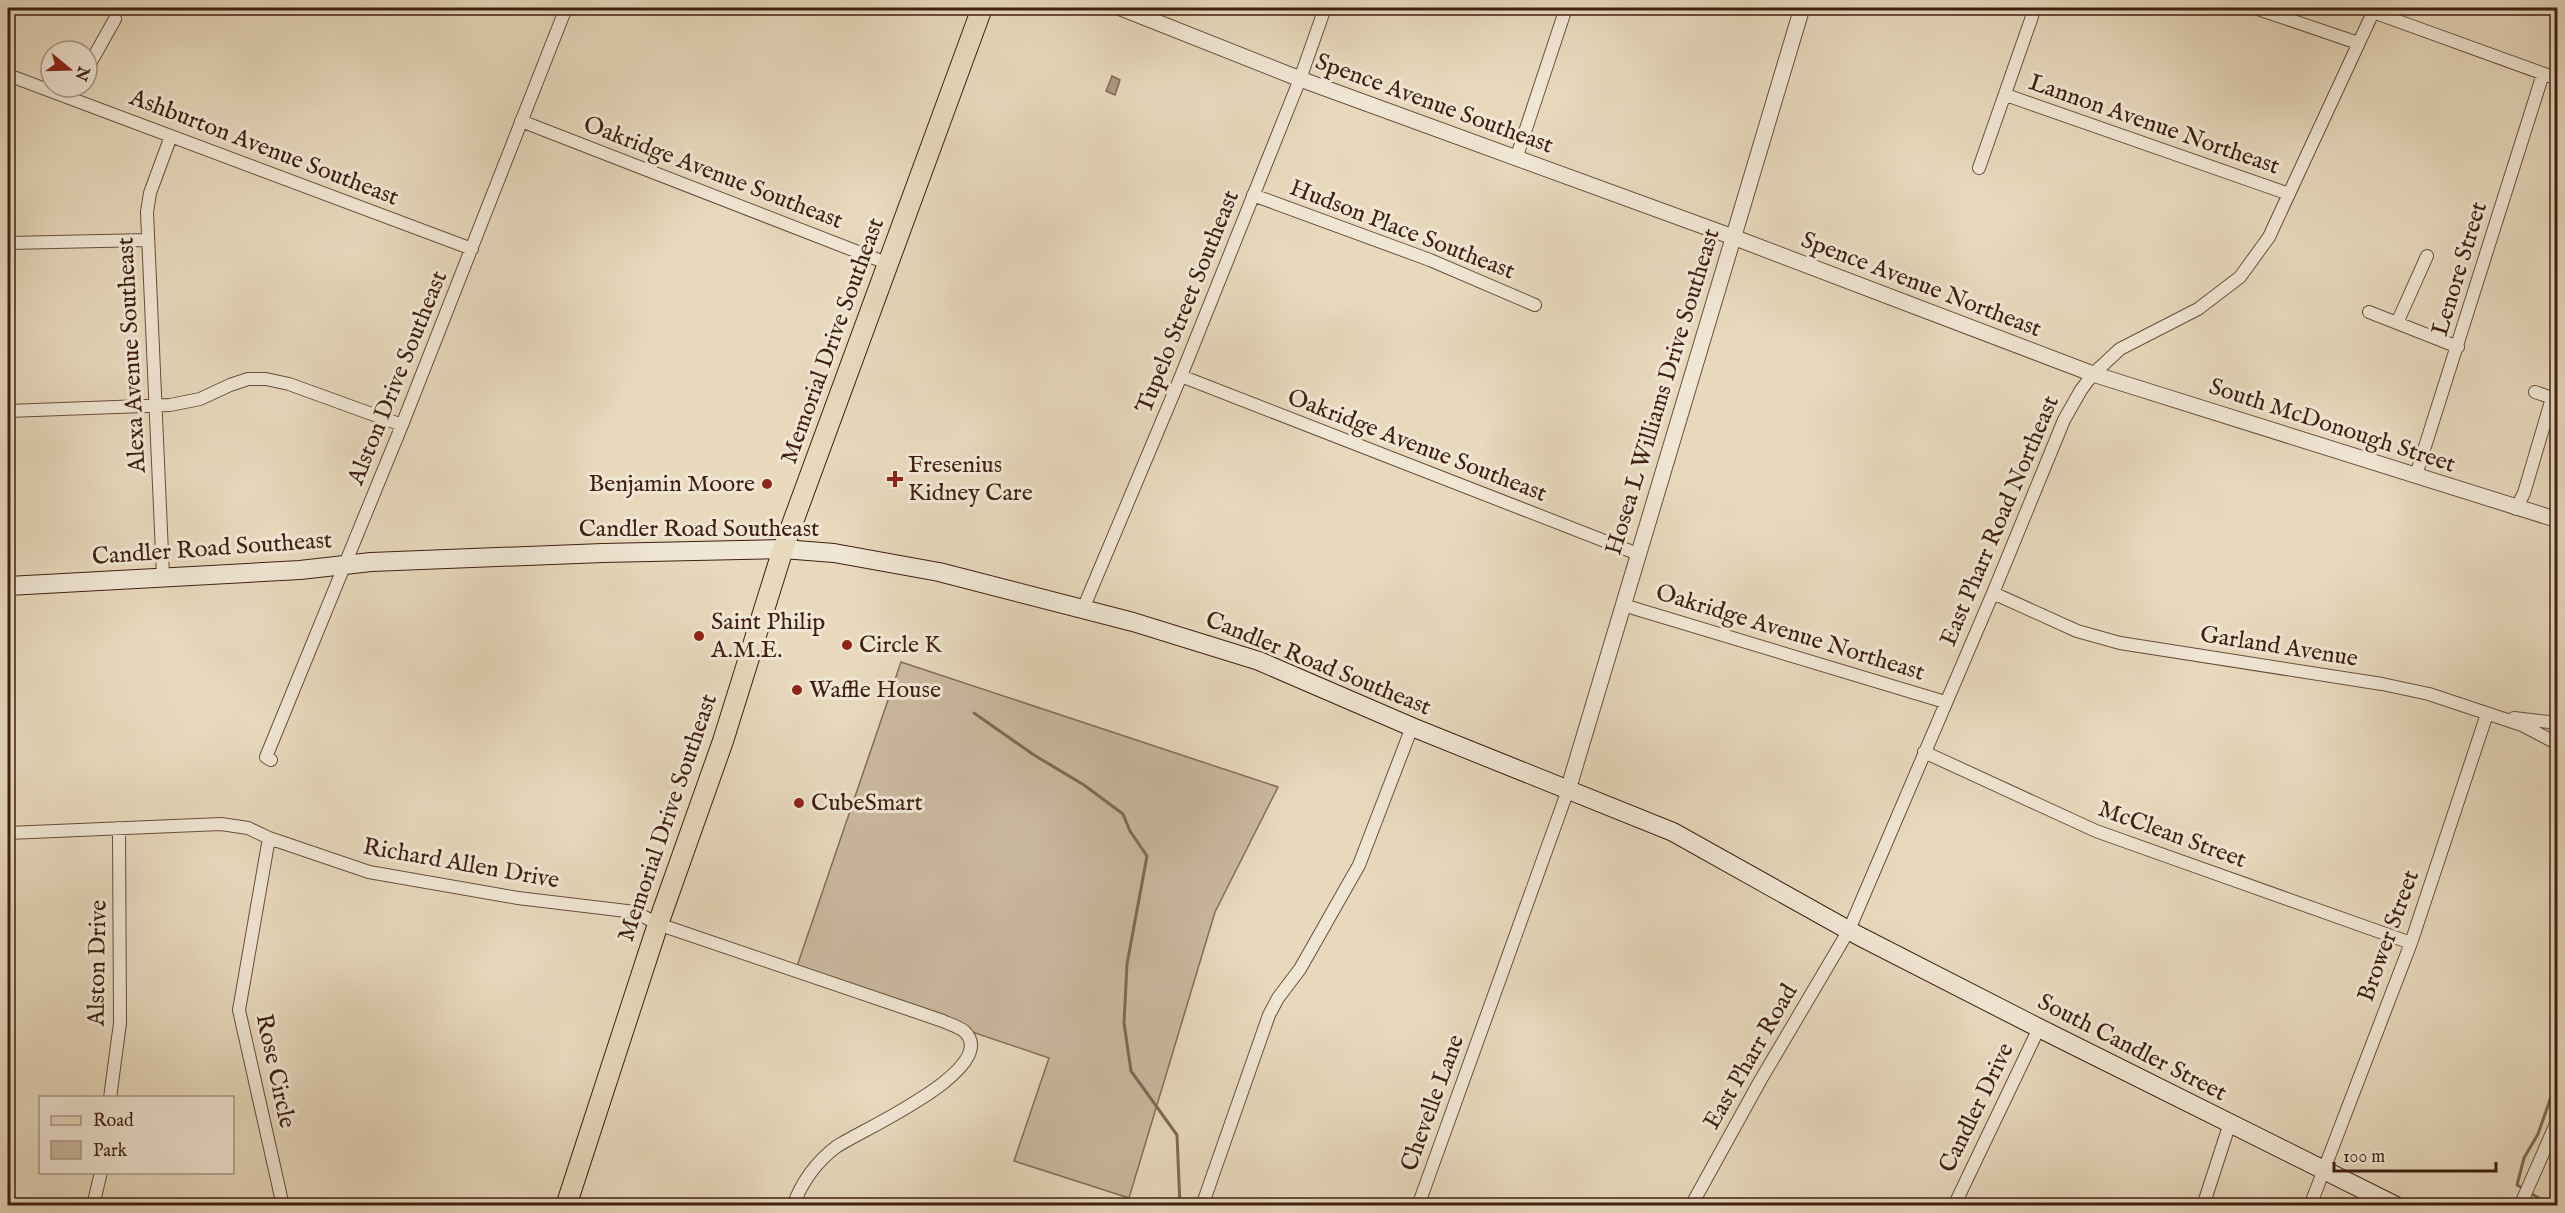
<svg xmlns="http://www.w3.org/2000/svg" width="2565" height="1213" viewBox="0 0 2565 1213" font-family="'IM FELL English',serif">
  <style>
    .green { fill: #cbb9a0; stroke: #856c58; stroke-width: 1.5 }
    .water { fill: #af9a83; stroke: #826955; stroke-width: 1.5 }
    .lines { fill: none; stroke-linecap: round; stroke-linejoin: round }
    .stream { stroke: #826955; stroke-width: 3 }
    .minor-casing { stroke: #694e3c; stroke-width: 14 }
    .tertiary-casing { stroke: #694e3c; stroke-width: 17 }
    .secondary-casing { stroke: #3f1f11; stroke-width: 20 }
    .primary-casing { stroke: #3f1f11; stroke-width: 22 }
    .minor { stroke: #f0e6d4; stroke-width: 12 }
    .tertiary { stroke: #f0e6d4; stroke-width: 15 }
    .secondary { stroke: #f0e6d4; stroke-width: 18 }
    .primary { stroke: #e8d9bd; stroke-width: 20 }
    .poi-dot { fill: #8f2418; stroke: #f0e6d4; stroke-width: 2 }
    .labels { text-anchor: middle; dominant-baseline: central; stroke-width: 6; stroke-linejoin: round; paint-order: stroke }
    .street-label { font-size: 24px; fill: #3f1f11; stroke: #f0e6d4 }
    .poi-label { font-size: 24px; fill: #3f1f11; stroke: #f0e6d4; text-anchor: start }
  </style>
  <rect width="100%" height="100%" fill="#e8d9bd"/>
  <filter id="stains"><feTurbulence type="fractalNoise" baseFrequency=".00333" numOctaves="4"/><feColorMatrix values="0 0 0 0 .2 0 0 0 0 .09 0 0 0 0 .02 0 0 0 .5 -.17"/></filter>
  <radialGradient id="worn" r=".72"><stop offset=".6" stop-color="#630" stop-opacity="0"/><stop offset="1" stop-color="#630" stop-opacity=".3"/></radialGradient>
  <path class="green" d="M901 662 1278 787 1215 912 1129 1198 1014 1161 1049 1058 795 972Z"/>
  <path class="water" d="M1112 76 1120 80 1115 95 1106 91Z"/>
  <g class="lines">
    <path class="stream" d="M974 713 1034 755 1084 785 1123 814 1130 831 1147 856 1127 964 1124 1023 1131 1071 1177 1135 1180 1206
      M2524 1189 2517 1185 2524 1158 2538 1134 2558 1077
      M2530 1193 2541 1199 2542 1206"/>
    <g class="minor-casing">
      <path id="minor" d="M2255 8 2358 43
        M2373 12 2558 79
        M87 69 115 19
        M8 75 472 249
        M2006 95 2289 194
        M521 121 889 264
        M1516 159 1566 8
        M1979 168 2035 8
        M1253 195 1430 260 1535 305
        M8 243 148 240
        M2369 312 2458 347
        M2397 323 2427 256
        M1181 376 1638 554
        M2535 392 2558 400
        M8 411 170 405 200 399 230 385 248 379H266L289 384 402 425
        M2416 475 2543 74
        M2516 509 2524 493 2552 398
        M163 576 147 212 150 193 171 136
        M1993 593 2077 631 2120 643 2382 684 2429 694 2522 725 2558 744
        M1623 605 1945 702
        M1083 609 1181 376 1300 79 1325 8
        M2514 718 2558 723
        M1924 752 2096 831 2411 943
        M271 760 266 757 402 425 566 8
        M8 833 221 824 248 828 269 838 369 872 518 898 635 912 658 924 943 1021C949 1024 959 1027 964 1031 1004 1068 859 1131 836 1147 815 1163 802 1181 793 1206
        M269 838 239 1010 283 1206
        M110 1098 120 1023 119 828
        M93 1206 101 1172
        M1202 1206 1269 1015 1278 998 1300 969 1359 865 1412 727
        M1418 1206 1568 790
        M1691 1206 1760 1081 1849 930 1993 593 2064 420 2081 390 2093 374 2120 349 2198 309 2240 277 2269 237 2375 8
        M1954 1206 2039 1028
        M2203 1206 2230 1123
        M2310 1206 2411 943 2487 714
        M2520 1206 2558 1119"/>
    </g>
    <g class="tertiary-casing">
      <path id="tertiary" d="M1121 8 1300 79 1733 237 2093 374 2558 520
        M1568 790 1802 8"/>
    </g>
    <g class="secondary-casing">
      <path id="secondary" d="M8 586 300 570 371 562 603 553 783 549 834 553 939 572 1133 622 1259 661 1412 727 1673 832 1859 936 2039 1028 2396 1206"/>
    </g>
    <g class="primary-casing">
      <path id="primary" d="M566 1206 658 924 723 741 783 549 982 8"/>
    </g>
    <use href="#minor" class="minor"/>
    <use href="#tertiary" class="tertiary"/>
    <use href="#secondary" class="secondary"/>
    <use href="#primary" class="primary"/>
  </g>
  <g class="poi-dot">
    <path d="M892 470h6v6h6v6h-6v6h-6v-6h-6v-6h6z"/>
    <circle cx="767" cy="484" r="6"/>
    <circle cx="699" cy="636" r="6"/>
    <circle cx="847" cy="645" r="6"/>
    <circle cx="797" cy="690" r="6"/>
    <circle cx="799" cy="803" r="6"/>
  </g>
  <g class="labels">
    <g class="street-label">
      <text transform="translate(1434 104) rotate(20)">Spence Avenue Southeast</text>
      <text transform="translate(2154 125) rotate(19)">Lannon Avenue Northeast</text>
      <text transform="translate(264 148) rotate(21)">Ashburton Avenue Southeast</text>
      <text transform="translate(713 173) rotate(21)">Oakridge Avenue Southeast</text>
      <text transform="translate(1402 230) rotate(21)">Hudson Place Southeast</text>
      <text transform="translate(2460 269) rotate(-73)">Lenore Street</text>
      <text transform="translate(1921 285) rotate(21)">Spence Avenue Northeast</text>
      <text transform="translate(1188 302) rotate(-68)">Tupelo Street Southeast</text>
      <text transform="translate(833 341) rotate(-70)">Memorial Drive Southeast</text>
      <text transform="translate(132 355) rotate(-93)">Alexa Avenue Southeast</text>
      <text transform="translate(398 378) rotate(-68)">Alston Drive Southeast</text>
      <text transform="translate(1663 392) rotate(-73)">Hosea L Williams Drive Southeast</text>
      <text transform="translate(2332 426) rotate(18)">South McDonough Street</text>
      <text transform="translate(1417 446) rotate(21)">Oakridge Avenue Southeast</text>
      <text transform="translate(2000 521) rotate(-67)">East Pharr Road Northeast</text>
      <text x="699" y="529">Candler Road Southeast</text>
      <text transform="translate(212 549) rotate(-4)">Candler Road Southeast</text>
      <text transform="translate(1790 633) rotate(17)">Oakridge Avenue Northeast</text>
      <text transform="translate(2279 647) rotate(9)">Garland Avenue</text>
      <text transform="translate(1318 664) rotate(22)">Candler Road Southeast</text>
      <text transform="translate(668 818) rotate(-71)">Memorial Drive Southeast</text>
      <text transform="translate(2172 835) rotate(20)">McClean Street</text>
      <text transform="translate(461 864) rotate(10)">Richard Allen Drive</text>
      <text transform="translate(2389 936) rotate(-70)">Brower Street</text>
      <text transform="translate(98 963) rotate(-89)">Alston Drive</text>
      <text transform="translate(2132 1048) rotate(27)">South Candler Street</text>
      <text transform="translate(1751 1057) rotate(-60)">East Pharr Road</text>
      <text transform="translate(275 1071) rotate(78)">Rose Circle</text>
      <text transform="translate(1433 1103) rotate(-70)">Chevelle Lane</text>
      <text transform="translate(1977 1108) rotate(-64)">Candler Drive</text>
    </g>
    <g class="poi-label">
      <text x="908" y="465">Fresenius<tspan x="908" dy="28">Kidney Care</tspan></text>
      <text x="755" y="484" text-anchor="end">Benjamin Moore</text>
      <text x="711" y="622">Saint Philip<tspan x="711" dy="28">A.M.E.</tspan></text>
      <text x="859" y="645">Circle K</text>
      <text x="809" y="690">Waffle House</text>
      <text x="811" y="803">CubeSmart</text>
    </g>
  </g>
  <rect width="2565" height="1213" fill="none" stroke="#e8d9bd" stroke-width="30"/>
  <rect x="9" y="9" width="2547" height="1195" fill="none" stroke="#3f1f11" stroke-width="3"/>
  <rect x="15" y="15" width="2535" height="1183" fill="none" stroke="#3f1f11" stroke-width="1.5"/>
  <rect x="39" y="1096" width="195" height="78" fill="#f0e6d4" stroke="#a99686" stroke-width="1.5"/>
  <rect x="51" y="1116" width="30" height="9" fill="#e8d9bd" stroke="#a99686" stroke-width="1.5"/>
  <text x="93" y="1126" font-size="18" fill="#3f1f11">Road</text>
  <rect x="51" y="1141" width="30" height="18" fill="#cbb9a0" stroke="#a99686" stroke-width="1.5"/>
  <text x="93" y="1156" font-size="18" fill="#3f1f11">Park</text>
  <g transform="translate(69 69) rotate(109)"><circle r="28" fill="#f0e6d4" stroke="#a99686" stroke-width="1.5"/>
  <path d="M0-4.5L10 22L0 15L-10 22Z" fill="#8f2418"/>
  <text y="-9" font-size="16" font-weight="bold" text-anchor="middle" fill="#3f1f11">N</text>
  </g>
  <path d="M2334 1162v9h162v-9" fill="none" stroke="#3f1f11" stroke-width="3"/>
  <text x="2343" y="1162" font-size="18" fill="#3f1f11" stroke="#f0e6d4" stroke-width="4.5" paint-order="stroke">100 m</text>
  <rect width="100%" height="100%" filter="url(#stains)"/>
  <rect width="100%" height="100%" fill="url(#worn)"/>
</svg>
